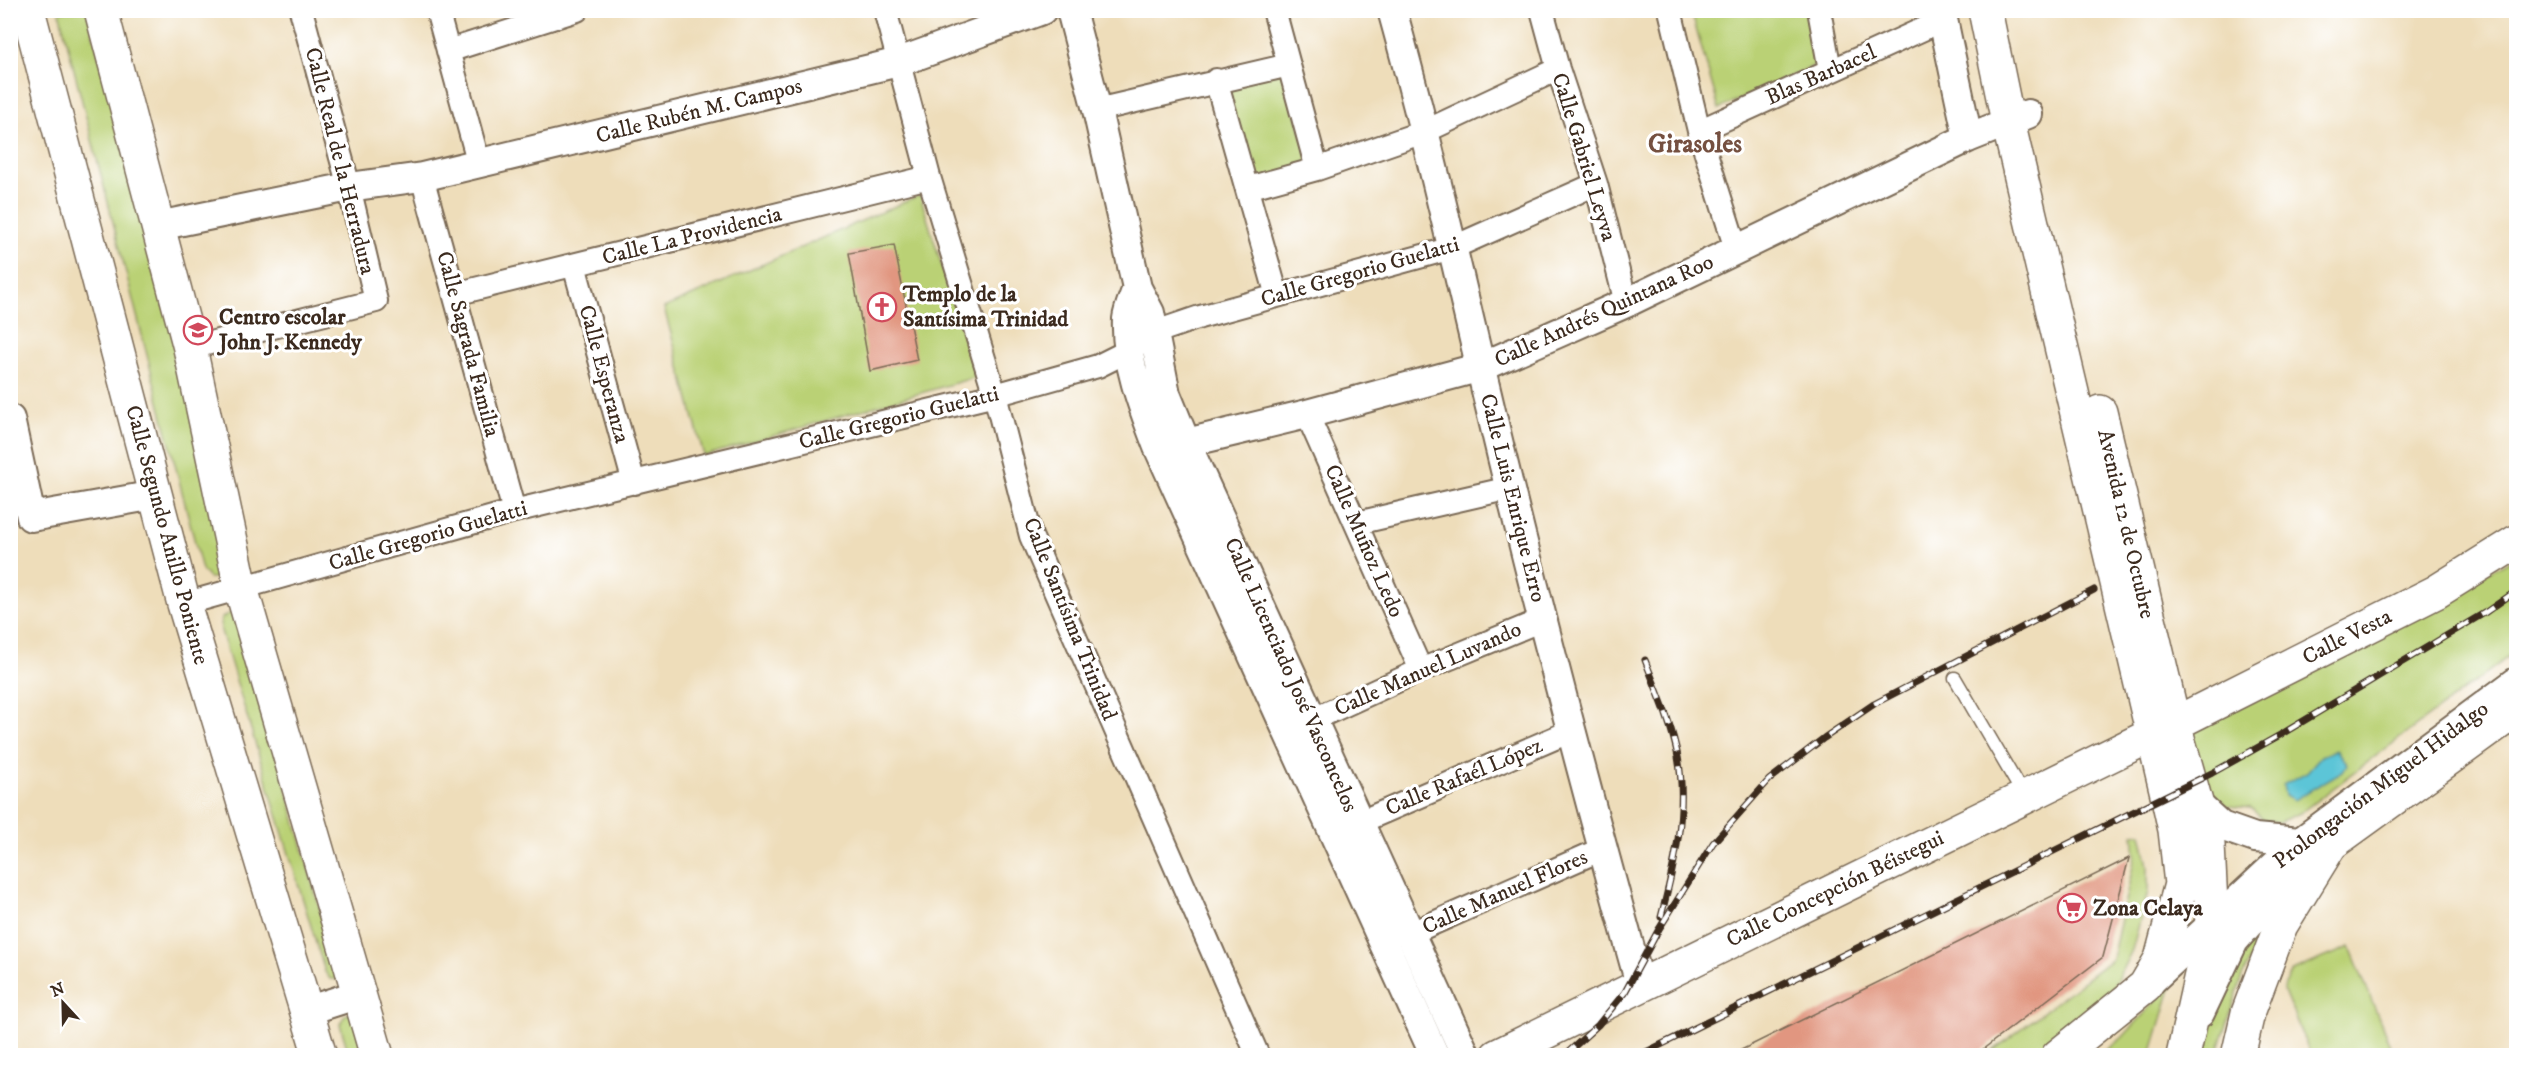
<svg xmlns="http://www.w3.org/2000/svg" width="2527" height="1066" viewBox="0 0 2527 1066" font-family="'IM FELL DW Pica',serif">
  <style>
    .green { fill: #bad175; stroke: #7a7e4a; stroke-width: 1.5 }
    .water { fill: #5bc5d7; stroke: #4b787a; stroke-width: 1.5 }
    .building { fill: #e19680 }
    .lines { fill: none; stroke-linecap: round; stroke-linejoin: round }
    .service-casing { stroke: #7a6955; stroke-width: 15 }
    .minor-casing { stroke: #7a6955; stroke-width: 26 }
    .tertiary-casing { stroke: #7a6955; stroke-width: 32 }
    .secondary-casing { stroke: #7a6955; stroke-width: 36 }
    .primary-casing { stroke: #7a6955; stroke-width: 36 }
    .service { stroke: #fff; stroke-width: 12 }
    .minor { stroke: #fff; stroke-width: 22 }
    .tertiary { stroke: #fff; stroke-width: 28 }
    .secondary { stroke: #fff; stroke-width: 33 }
    .primary { stroke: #fff; stroke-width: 33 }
    .rail-casing { stroke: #3b2a1e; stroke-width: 7 }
    .rail { stroke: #fff; stroke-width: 4.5; stroke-dasharray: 14; stroke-linecap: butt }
    .labels { text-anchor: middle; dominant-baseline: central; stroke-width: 6; stroke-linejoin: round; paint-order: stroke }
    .street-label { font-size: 22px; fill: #3b2a1e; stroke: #fff }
    .poi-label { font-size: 22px; font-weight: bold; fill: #3b2a1e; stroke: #fff; text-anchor: start }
    .quarter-label { font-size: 26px; font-weight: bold; fill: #755040; stroke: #fff }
  </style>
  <rect width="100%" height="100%" fill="#fff"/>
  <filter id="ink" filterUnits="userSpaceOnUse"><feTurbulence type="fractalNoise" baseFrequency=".0167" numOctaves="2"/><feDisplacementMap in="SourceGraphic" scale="12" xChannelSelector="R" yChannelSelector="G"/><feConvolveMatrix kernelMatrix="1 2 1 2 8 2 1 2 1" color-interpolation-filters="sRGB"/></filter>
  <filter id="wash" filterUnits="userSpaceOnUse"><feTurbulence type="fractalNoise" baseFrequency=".008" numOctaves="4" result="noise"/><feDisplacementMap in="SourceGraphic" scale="24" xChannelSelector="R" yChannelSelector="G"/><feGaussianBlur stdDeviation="1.35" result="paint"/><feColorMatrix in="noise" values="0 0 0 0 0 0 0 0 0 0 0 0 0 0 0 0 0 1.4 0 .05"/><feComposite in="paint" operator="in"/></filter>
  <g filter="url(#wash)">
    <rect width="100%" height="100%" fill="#eeddba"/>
    <path class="green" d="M59 11H87L233 566 224 577 209 578 202 570Z
      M1691 11H1812L1823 62 1719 109Z
      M1285 72 1311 168 1255 184 1224 81Z
      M920 195 976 377 704 456 664 308Z
      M2516 557V651L2300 813 2279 822 2263 820 2251 808 2227 806 2209 794 2191 733Z
      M231 612 239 616 339 979H330L325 972 221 631V619Z
      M2141 833 2148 866V892L2132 950 2108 998 2066 1034 2039 1052 2026 1055 1986 1056 2112 959 2135 857 2133 834Z
      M2270 921 2242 977 2217 1055 2191 1056 2243 950Z
      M2350 947 2394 1055H2311L2283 989 2292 971Z
      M2173 982 2151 1055H2100L2122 1038Z
      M354 1012 374 1055H349L340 1024 345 1015Z"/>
    <path class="water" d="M2336 750 2347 764 2343 771 2294 800 2285 795 2283 785 2307 772 2321 756Z"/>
    <g id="blocks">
      <path class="building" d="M894 245 917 360 870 371 849 253Z
        M2129 858 2103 957 1974 1056H1729Z"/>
    </g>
  </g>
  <g filter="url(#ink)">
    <use href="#blocks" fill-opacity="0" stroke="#7a6955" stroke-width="1.5"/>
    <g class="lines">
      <g class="service-casing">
        <path id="service" d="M1955 678 2024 796"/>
      </g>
      <g class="minor-casing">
        <path id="minor" d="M437 10 479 164
          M885 10 929 177 995 395 1031 536 1258 1056
          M1274 10 1317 169
          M1542 10 1558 69 1596 184 1626 303
          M1670 10 1699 131 1736 249
          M1819 10 1830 70
          M448 51 577 10
          M1216 80 1277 296
          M1097 110 1289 65
          M1699 131 1943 20
          M422 177 514 511
          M1248 188 1317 169 1426 131 1558 69
          M574 265 634 483
          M455 294 929 177
          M190 348 376 301 349 187 301 10
          M1307 414 1421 670
          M1357 523 1510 488
          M184 604 514 511 995 395 1098 366 1130 350 1153 333 1200 317 1452 248 1596 184
          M1312 720 1421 670 1544 619
          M1358 823 1571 731
          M1409 934 1602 849"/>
      </g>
      <g class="tertiary-casing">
        <path id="tertiary" d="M1071 10 1097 110 1137 288 1150 313 1166 394 1186 443 1466 1056
          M1392 10C1436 168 1470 327 1509 486 1550 653 1594 819 1640 984
          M1941 10 1968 138
          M158 226 349 187 422 177 899 62 1042 10
          M1137 288C1134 297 1128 309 1127 319 1125 362 1143 408 1158 447L1435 1056
          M10 419 31 517 155 495
          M1158 447 1186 443 1307 414 1481 367 1626 303 1968 138 2028 114
          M2198 805 2221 826 2255 838 2300 842
          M2152 980 2300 842 2516 682
          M306 1011 359 994
          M2200 1013 2234 941 2287 880 2309 862"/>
      </g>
      <g class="secondary-casing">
        <path id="secondary" d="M28 10 184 604 320 1056
          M101 10 190 348 241 588 377 1056
          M2331 844 2516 710
          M1497 1056 2174 724 2436 592 2516 542"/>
      </g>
      <g class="primary-casing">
        <path id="primary" d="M1985 10 2008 122 2167 794 2175 830 2181 884 2161 959 2145 986 2058 1056
          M2100 412 2174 724 2208 845 2212 925 2183 1056
          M2238 1056 2248 1013 2281 925 2331 844"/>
      </g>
      <use href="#service" class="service"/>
      <use href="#minor" class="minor"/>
      <use href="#tertiary" class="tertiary"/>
      <use href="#secondary" class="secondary"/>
      <use href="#primary" class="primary"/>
      <g class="rail-casing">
        <path id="rail" d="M1645 660C1657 691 1672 725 1678 757 1688 811 1674 866 1661 917
          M1564 1056 1598 1025 1625 992 1659 929 1713 843 1769 780 1824 738 1874 704 2094 590
          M1638 1056 2212 773 2280 735 2486 612 2516 591"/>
      </g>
      <use href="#rail" class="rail"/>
    </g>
  </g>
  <defs>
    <g id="church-ring" transform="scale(1.5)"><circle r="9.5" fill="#fff" stroke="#d1495b" stroke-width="1.5"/><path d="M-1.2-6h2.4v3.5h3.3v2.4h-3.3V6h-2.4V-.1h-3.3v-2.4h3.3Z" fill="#d1495b"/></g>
    <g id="school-ring" transform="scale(1.5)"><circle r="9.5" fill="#fff" stroke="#d1495b" stroke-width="1.5"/><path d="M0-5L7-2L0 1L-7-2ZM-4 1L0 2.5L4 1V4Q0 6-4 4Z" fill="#d1495b"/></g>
    <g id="supermarket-ring" transform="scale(1.5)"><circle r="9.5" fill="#fff" stroke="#d1495b" stroke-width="1.5"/><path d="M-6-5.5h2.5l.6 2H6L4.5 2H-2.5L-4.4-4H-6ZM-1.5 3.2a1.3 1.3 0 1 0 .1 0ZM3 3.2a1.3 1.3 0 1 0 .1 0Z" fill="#d1495b"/></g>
  </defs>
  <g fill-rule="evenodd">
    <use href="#church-ring" x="882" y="307"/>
    <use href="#school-ring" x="198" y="330"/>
    <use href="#supermarket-ring" x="2072" y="908"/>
  </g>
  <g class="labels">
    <g class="street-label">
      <text transform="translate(1821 75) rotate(-24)">Blas Barbacel</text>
      <text transform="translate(699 111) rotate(-14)">Calle Rubén M. Campos</text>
      <text transform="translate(1584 157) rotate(73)">Calle Gabriel Leyva</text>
      <text transform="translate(340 161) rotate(76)">Calle Real de la Herradura</text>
      <text transform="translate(692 236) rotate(-14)">Calle La Providencia</text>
      <text transform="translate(1360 272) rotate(-16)">Calle Gregorio Guelatti</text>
      <text transform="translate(1604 311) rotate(-25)">Calle Andrés Quintana Roo</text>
      <text transform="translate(468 344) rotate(75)">Calle Sagrada Familia</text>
      <text transform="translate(604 374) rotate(75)">Calle Esperanza</text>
      <text transform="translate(899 418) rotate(-14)">Calle Gregorio Guelatti</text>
      <text transform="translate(1513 498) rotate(76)">Calle Luis Enrique Erro</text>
      <text transform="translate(2126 524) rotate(77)">Avenida 12 de Octubre</text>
      <text transform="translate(167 535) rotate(75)">Calle Segundo Anillo Poniente</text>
      <text transform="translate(428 536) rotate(-16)">Calle Gregorio Guelatti</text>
      <text transform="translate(1364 541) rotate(66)">Calle Muñoz Ledo</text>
      <text transform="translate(1070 619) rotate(68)">Calle Santísima Trinidad</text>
      <text transform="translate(2347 637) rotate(-27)">Calle Vesta</text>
      <text transform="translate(1428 669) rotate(-24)">Calle Manuel Luvando</text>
      <text transform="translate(1291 675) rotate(66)">Calle Licenciado José Vasconcelos</text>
      <text transform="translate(1464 777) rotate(-23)">Calle Rafaél López</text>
      <text transform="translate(2381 785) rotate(-37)">Prolongación Miguel Hidalgo</text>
      <text transform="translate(1835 889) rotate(-26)">Calle Concepción Béistegui</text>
      <text transform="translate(1505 892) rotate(-24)">Calle Manuel Flores</text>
    </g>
    <g class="poi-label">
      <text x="903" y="294">Templo de la<tspan x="903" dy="25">Santísima Trinidad</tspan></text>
      <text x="219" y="317">Centro escolar<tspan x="219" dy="25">John J. Kennedy</tspan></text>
      <text x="2093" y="908">Zona Celaya</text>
    </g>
    <g class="quarter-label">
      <text x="1695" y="144">Girasoles</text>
    </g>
  </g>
  <rect width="2527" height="1066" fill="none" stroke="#fff" stroke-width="36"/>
  <g transform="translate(63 1003) rotate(338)" stroke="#ffffff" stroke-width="4.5" paint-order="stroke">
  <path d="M0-4.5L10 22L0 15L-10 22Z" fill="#3b2a1e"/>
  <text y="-9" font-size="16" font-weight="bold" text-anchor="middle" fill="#3b2a1e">N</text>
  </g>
</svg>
